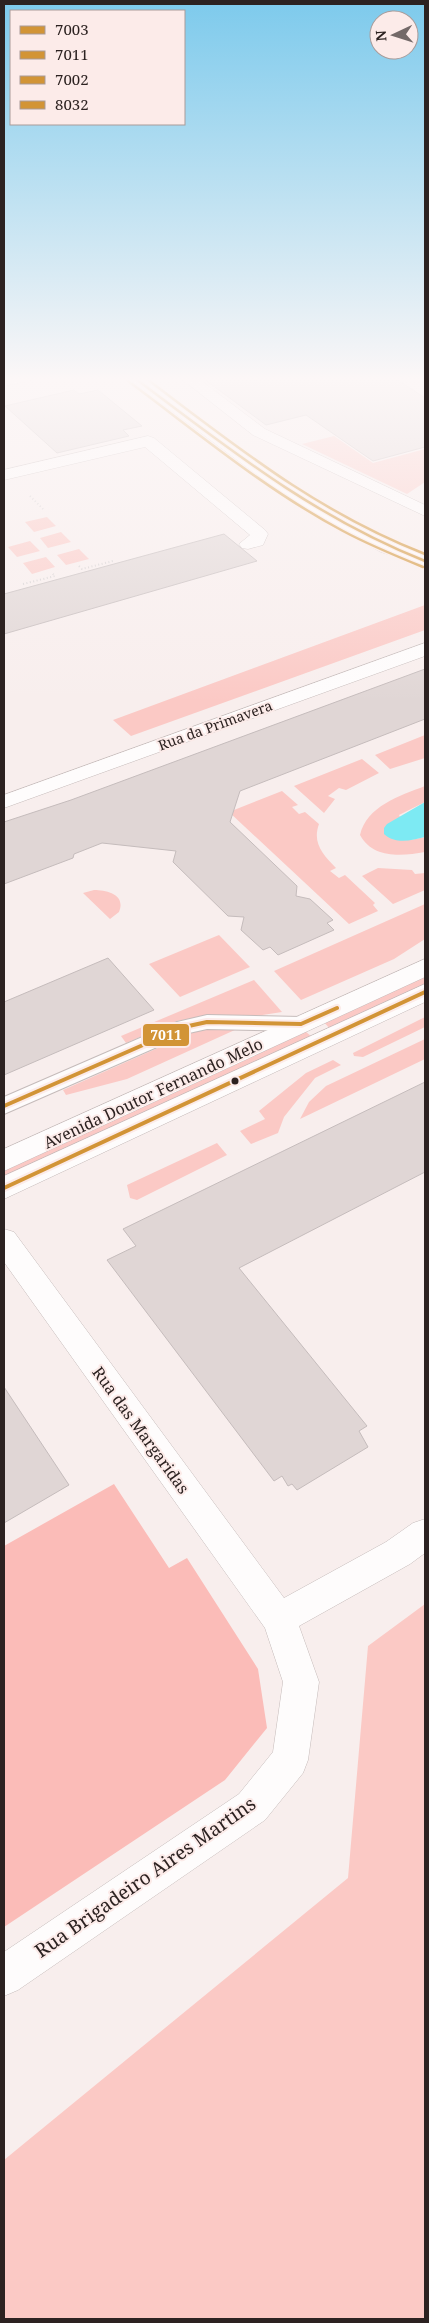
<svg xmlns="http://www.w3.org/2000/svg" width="429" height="2323" viewBox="0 0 429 2323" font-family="'Noto Serif',serif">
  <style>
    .green { fill: #fbc9c5 }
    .forest { fill: #fbbcb8 }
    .water { fill: #7deaf3 }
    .building { fill: #e0d6d5; stroke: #c5bcbc }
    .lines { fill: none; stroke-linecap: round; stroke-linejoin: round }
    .service-casing { stroke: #c5bbba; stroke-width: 2 }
    .minor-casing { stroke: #c5bbba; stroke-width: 1 }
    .tertiary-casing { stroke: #c5bbba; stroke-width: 1 }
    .path { stroke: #d2cfcf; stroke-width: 2; stroke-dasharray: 1 2.5; stroke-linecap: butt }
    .service { fill: #fefcfc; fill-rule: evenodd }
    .minor { fill: #fefcfc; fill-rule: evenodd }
    .tertiary { fill: #fefcfc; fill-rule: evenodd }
    .bus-1-casing { stroke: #fcebe9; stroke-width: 5 }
    .bus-2-casing { stroke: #fcebe9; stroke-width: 8 }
    .bus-3-casing { stroke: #fcebe9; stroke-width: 5 }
    .bus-4-casing { stroke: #fcebe9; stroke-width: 5 }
    .bus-1 { stroke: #d29436; stroke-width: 2.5 }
    .bus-2 { stroke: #d29436; stroke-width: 4 }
    .bus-3 { stroke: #d29436; stroke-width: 2.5 }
    .bus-4 { stroke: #d29436; stroke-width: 2.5 }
    .bus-dot { fill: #2c2221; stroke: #fcebe9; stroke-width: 2 }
    .labels { text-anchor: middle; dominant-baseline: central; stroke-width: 4; stroke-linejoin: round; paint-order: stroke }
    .far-street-label { font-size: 14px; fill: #2c2221; stroke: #fcebe9 }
    .street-label { font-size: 16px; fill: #2c2221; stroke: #fcebe9 }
    .near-street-label { font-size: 19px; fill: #2c2221; stroke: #fcebe9 }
    .line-badge { stroke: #fcebe9; stroke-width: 2 }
    .badge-label { font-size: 14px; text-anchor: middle; font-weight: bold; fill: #fff }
  </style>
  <rect width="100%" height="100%" fill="#f8eeed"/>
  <path class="green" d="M334 436 373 463 425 449V482L407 494 302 444Z
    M47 517 56 526 34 532 25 522Z
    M61 532 71 542 48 548 40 538Z
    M30 541 40 551 17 557 8 547Z
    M79 549 89 559 66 565 57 555Z
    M46 557 55 567 32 574 23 563Z
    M425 605V630L131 736 113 720Z
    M425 735V758L390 769 375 755Z
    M362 759 379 773 346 790 339 788 328 796 335 799 324 813 294 786Z
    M425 786V802L399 815 411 840 425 837V852C402 856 373 859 360 835 367 806 399 796 425 786Z
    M282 791 298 805 292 807 299 814 305 812 319 824C312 843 323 855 336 868L330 871 339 878 345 875 375 903 373 905 378 911 349 924 229 812Z
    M378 868 412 870 415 874 425 873V890L393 904 362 876Z
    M94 890C108 890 126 895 119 912L110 919 83 893Z
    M425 904V939L394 959 301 1000 274 971Z
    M219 935 250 967 180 997 149 964Z
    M425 976V984L330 1029 324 1022Z
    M254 980 282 1012 256 1016 198 1017 177 1021 126 1043 121 1036Z
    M425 1017V1027L363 1057 354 1056 353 1053Z
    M207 1029H237L127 1079 66 1095 63 1090 194 1032Z
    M305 1031 312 1037 4 1181V1170Z
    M425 1039V1059L300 1119 309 1102 326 1086Z
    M333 1060 341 1065 315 1078 284 1117 278 1133 251 1144 240 1131 265 1119 259 1111 306 1073Z
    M217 1143 227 1155 137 1200 130 1198 127 1185Z
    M425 1604V2319H4V2160L348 1878 368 1646Z"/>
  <path class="forest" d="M114 1484 169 1568 187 1558 258 1669 267 1728 225 1780 4 1927V1546Z"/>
  <path class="water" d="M425 802V837C412 840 396 845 384 834V828L387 824Z"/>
  <path class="building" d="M200 376H392L425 398V447L373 461 306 415 266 425Z
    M74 390 79 394 98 390 142 426 123 430 129 436 57 453 5 406Z
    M224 534 257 561 4 634V594Z
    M425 669V719L240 791 230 822 297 886 296 896 310 899 333 920 327 923 334 930 278 955 270 947 263 950 241 930 244 917 228 916 173 862 176 851 102 843 74 854 73 858 4 884V822L71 800Z
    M108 958 154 1010 4 1075V1002Z
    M425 1082V1172L239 1268 367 1426 359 1431 368 1447 297 1490 292 1484 288 1486 282 1476 274 1481 107 1260 136 1246 123 1229Z
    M4 1387 69 1485 4 1523Z"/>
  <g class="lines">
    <g class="service-casing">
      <path id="service" d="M207 1015 301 1017 308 1019 311 1024 308 1029 301 1031 207 1029 189 1033 4 1114V1097L177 1022Z"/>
    </g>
    <g class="minor-casing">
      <path id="minor" d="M178 376H195L265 429 425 505V516L253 435Z
        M148 436 154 438 265 530 268 534 263 545 248 549 242 548 239 544 250 535 145 447 4 480V470Z
        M425 643V656L4 808V795Z
        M425 959V977L4 1171V1149Z
        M425 984V1002L4 1199V1176Z
        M4 1229 14 1232 284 1598 386 1542 413 1523 425 1519V1553L410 1564 299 1626 319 1682 308 1760 303 1773 265 1820 18 1990 4 1996V1952L239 1794 273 1752 283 1682 265 1628 4 1262Z"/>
    </g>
    <g class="tertiary-casing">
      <path id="tertiary" d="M9 376H37L35 379 4 386V378Z
        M125 376H142C230 440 322 520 425 555V566L381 552 305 511Z"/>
    </g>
    <path class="path" d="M30 496 44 510
      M79 566 82 569 113 561
      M23 584 55 576 52 573"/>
    <use href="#service" class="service"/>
    <use href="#minor" class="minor"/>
    <use href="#tertiary" class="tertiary"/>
    <g class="bus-1-casing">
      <path id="bus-1" d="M132 376C228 448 312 516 425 561"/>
    </g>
    <g class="bus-2-casing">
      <path id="bus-2" d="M4 1106 184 1027 207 1022 301 1024 337 1008
        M4 1188 425 992"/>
    </g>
    <g class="bus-3-casing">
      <path id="bus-3" d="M128 381C198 433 266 490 343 531 369 545 396 556 423 567"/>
    </g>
    <g class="bus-4-casing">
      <path id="bus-4" d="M143 376C236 446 315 511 425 554"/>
    </g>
    <use href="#bus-1" class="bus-1"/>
    <use href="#bus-2" class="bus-2"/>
    <use href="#bus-3" class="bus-3"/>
    <use href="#bus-4" class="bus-4"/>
  </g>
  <linearGradient id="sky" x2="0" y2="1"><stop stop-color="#7dcaec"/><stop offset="0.54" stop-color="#fcf7f7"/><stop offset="1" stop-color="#fcf7f7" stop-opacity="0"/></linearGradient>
  <rect width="429" height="702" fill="url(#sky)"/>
  <circle class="bus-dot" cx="235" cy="1081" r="4.5"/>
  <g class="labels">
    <g class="far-street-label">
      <text transform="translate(215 725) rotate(-20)">Rua da Primavera</text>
    </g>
    <g class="street-label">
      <text transform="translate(153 1093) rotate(-25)">Avenida Doutor Fernando Melo</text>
      <text transform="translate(141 1430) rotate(54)">Rua das Margaridas</text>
    </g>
    <g class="near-street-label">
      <text transform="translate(145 1877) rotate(-35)">Rua Brigadeiro Aires Martins</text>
    </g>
  </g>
  <rect class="line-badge" x="142" y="1023" width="48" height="24" rx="5" fill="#d29436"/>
  <g class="badge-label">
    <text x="166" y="1040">7011</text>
  </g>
  <rect width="429" height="2323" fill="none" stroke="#2c2221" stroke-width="10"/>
  <rect x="10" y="10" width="175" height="115" fill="#fcebe9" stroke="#a99b99"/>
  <rect x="20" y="26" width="25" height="8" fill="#d29436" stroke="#a99b99"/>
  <text x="55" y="35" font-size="15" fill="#2c2221">7003</text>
  <rect x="20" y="51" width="25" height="8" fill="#d29436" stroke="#a99b99"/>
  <text x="55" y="60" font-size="15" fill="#2c2221">7011</text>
  <rect x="20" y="76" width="25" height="8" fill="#d29436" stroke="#a99b99"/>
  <text x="55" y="85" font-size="15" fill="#2c2221">7002</text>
  <rect x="20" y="101" width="25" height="8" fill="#d29436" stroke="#a99b99"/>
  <text x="55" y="110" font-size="15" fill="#2c2221">8032</text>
  <g transform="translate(394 35) rotate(266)"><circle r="24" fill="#fcebe9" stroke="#a99b99"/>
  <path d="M0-4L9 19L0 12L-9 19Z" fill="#736968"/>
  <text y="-8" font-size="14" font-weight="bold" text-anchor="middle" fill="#2c2221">N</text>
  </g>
</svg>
